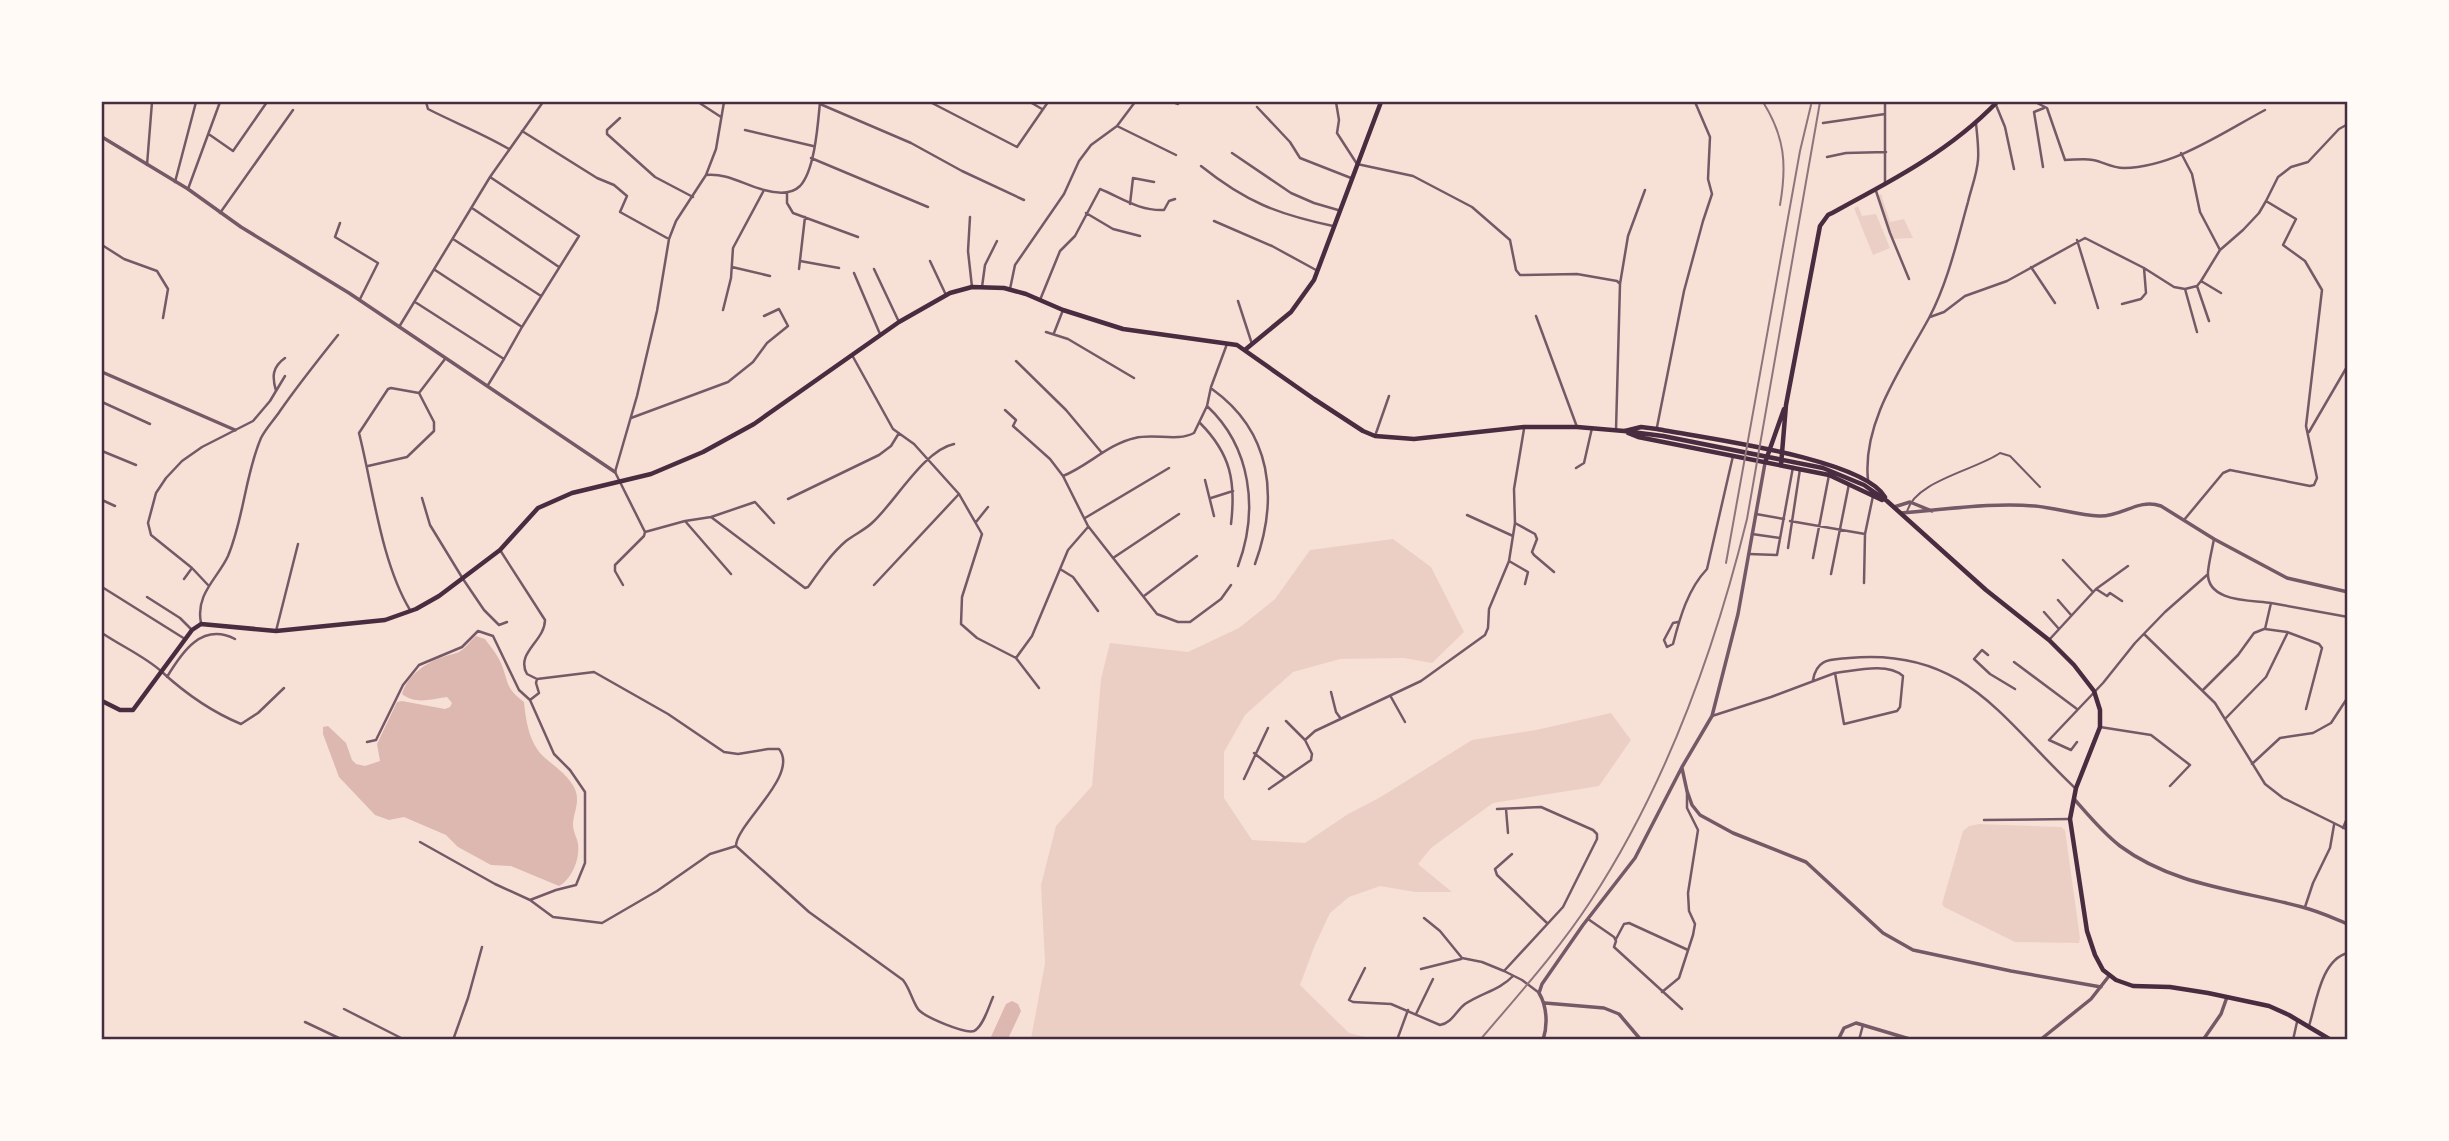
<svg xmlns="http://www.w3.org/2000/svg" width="2449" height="1141" viewBox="0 0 2449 1141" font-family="Karla,sans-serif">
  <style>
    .green { fill: #ebcfc5 }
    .water { fill: #dcb8b0 }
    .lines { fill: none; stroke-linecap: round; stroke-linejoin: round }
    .service { stroke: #755966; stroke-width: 2 }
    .minor { stroke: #755966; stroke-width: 2.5 }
    .tertiary { stroke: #755966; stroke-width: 3.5 }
    .primary { stroke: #4a2c40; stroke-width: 4.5 }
    .rail { stroke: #8f747c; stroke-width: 2 }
    .neatline { fill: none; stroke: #4a2c40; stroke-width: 2.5 }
  </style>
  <rect width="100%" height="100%" fill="#f7e1d7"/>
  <path class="green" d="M1881 194 1890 222 1904 219 1913 238 1892 239 1878 196Z
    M1858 206 1862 216 1876 214 1890 248 1873 255 1854 208Z
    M1393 539 1431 567 1464 632 1432 663 1404 658 1340 659 1293 672 1245 715 1224 752V798L1252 840 1305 843 1348 814 1379 798 1472 740 1536 730 1611 713 1631 740 1599 786 1493 803 1431 848 1418 864 1452 892H1415L1380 886 1349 897 1330 913 1315 945 1300 985 1349 1033 1373 1039H1031L1045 963 1041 885 1056 826 1092 786 1101 679 1110 643 1188 652 1239 628 1275 599 1310 550Z
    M1979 824 2061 827 2065 830 2080 938 2079 943 2015 942 1944 907 1942 904 1963 831 1969 826Z"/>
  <path class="water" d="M476 636 485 639C490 646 497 654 501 663 509 683 505 688 524 702 526 721 529 743 544 757 555 767 567 774 574 787 581 801 574 810 573 824 573 832 577 837 578 844 580 859 572 879 559 886L511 866 491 865 458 847 446 835 404 817 389 820 375 815 339 777 323 734V727L328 726 346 743 352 760 356 764 365 766 380 761 377 744 397 702 402 701 445 709 450 707 452 703 447 697C431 699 416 705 402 694 408 675 425 663 443 657 448 655 455 654 459 652 466 648 470 641 476 636Z
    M1012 1001 1018 1004 1021 1011 1008 1039H990L1006 1004Z"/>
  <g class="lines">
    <path class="service" d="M1907 512C1914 481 1976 470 2000 453L2010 456 2040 487"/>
    <path class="minor" d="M426 102 428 109C455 123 482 133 509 149
      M698 102 721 117
      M930 102 1017 147 1048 102
      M1030 102 1042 109
      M1173 102 1178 104
      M1336 102 1339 120 1337 133 1357 164 1413 176 1472 207 1510 240 1516 270 1520 275 1577 274 1617 281 1620 284 1616 430
      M1885 102V185
      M2035 102 2047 108 2065 160C2074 160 2084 158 2093 160 2104 162 2111 168 2124 168 2174 167 2222 133 2265 110
      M820 104 911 143 962 171 1024 200
      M1996 105 2005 127 2014 169
      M1257 107 1290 142 1300 158 1351 178
      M620 118 607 130V134L655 177 693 197
      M1823 123 1885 114
      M1117 126 1176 155
      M745 130 813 146
      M522 131 597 178 614 185 627 196 620 212 667 238
      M210 135 233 151 267 102
      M1232 153 1291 193 1314 203 1338 210
      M2181 153 2192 174 2200 212 2220 250
      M1827 157 1846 153 1886 152
      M811 158 928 207
      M147 165 152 102
      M1201 166C1246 202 1277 214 1333 226
      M2043 167 2034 112 2044 108
      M706 175C728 173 744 185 764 190 775 193 791 195 800 186 815 170 818 123 820 102
      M490 177 579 236 522 327
      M175 182 196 102
      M188 189 220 102
      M1876 191 1890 233 1909 279
      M787 193V203L793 213 858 237
      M2266 201 2278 177 2291 167 2308 162 2339 129 2348 124
      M1130 204 1133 178 1154 182
      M472 208 559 267
      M220 213 293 110
      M1086 213 1113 229 1140 236
      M970 217 968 251 972 287
      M1214 221 1272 246 1316 270
      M340 223 335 237 378 263 360 299
      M453 239 541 296
      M2077 240 2098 308
      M102 245 124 259 157 271 168 289 163 318
      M800 261 839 268
      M930 261 946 295
      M732 267 770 276
      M2031 267 2055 303
      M799 269 805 217
      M874 269 899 322
      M435 270 522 327 504 359
      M854 273 880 334
      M2201 281 2221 293
      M1620 284 1628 236 1645 190
      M2197 286 2209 321
      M982 287 985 265 997 241
      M1010 289 1015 265 1064 194 1079 161 1091 145 1117 126 1135 102
      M2185 289 2197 332
      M1040 300 1060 251 1075 236 1100 189C1122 198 1139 211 1164 210L1169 201 1175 199
      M1238 301 1252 344
      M415 302 504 359 488 385
      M2122 304 2141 299 2146 293 2144 268
      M723 310 731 278 733 248 764 190
      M1536 316 1577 427
      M1930 317 1944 312 1965 296 2007 281 2085 238 2144 268 2174 287 2185 289 2197 286 2201 281 2220 250 2243 230 2259 213 2266 201 2296 219 2283 245 2305 261 2322 290 2306 426 2317 478 2314 485 2310 486 2230 470 2223 473 2184 520
      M399 327 490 177 543 102
      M1046 332 1068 339 1134 378
      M1054 333 1063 310
      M852 355 893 429 914 444 959 494 982 534 962 597 961 624 977 638 1016 658 1039 688
      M1016 361 1066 410 1102 453
      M1212 389C1272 432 1279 498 1255 564
      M276 391C272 377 272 367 285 358
      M419 393 445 359
      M102 402 150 424
      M1207 406C1251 447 1259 510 1238 566
      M1005 410 1016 420 1013 426 1050 459 1063 476 1088 526 1157 614 1178 622H1190L1221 599 1231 585
      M631 418 728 382 753 362 767 343 788 326 779 309 764 316
      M1200 423C1231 454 1236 482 1231 524
      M1657 427 1684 291 1703 221 1712 194 1708 179 1710 137 1695 102
      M2309 432 2348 365
      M1375 436 1389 396
      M102 451 136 465
      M368 466 407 457 434 431V422L419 393
      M1576 468 1584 463 1592 428
      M1063 476C1088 466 1108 444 1135 438 1154 433 1177 442 1194 433L1207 406 1211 387 1227 344
      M1205 480 1214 516
      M1868 480C1862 422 1903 366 1929 318 1948 282 1957 241 1968 202 1971 189 1977 174 1978 160 1979 148 1977 135 1976 123
      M422 498 430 525 463 579 484 610 499 625 507 622
      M1211 498 1233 491
      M788 499 879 455 891 446 899 433
      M102 500 115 506
      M1756 514 1784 519
      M1467 515 1513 536
      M711 517 755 502 774 523
      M1085 518 1169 468
      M685 521 731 574
      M1790 521 1865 534
      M976 522 988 507
      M1515 523 1535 534 1537 539 1532 552 1534 555 1554 572
      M645 532 685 521 711 517 805 588 808 587C820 570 831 554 846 541 855 534 865 530 873 522 895 502 924 450 954 444
      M1752 534 1780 538
      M2214 539C2212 550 2209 561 2208 572 2206 602 2250 600 2271 603L2265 629 2287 632 2319 644 2322 648 2306 709
      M1788 548 1800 469
      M500 550 545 620C545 641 515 653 527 674L537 679 594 672 668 714 724 752 738 754 768 749H779C800 775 736 824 736 846L809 912 903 980C910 989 912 1000 918 1009 924 1017 965 1034 974 1031 983 1027 989 1006 993 997
      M1749 554 1777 555 1793 467
      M1113 558 1179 514
      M1813 558 1829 475
      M2063 560 2093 592
      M1509 561 1528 572 1525 584
      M1060 569 1073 577 1098 611
      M1831 574 1849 484
      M184 579 192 568
      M1864 583 1865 534 1873 496
      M208 585 192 568 151 535 148 523 156 493 166 478 182 461 202 447 253 421 270 401 285 376
      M623 585 615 571V565L644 536 645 532 615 472 637 396 657 311 669 239 676 221 706 175 716 149 724 102
      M874 585 959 494
      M102 587 185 639
      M2096 589 2107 596 2110 593 2122 601
      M1144 596 1197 556
      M147 597 180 618 192 630
      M2058 600 2071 615
      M2271 603 2348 617
      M410 610C381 562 373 488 359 433L388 389 391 388 419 393
      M2044 612 2059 629
      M1678 622 1673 623 1664 640 1667 647 1673 644C1680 617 1688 589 1707 569L1733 456
      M201 623C195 594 218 578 228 556 244 518 245 475 261 438 266 428 274 420 280 411 298 385 318 360 338 335
      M276 631 298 544
      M102 633C121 646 146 657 162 672 185 693 212 712 241 724L258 713 284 688
      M2144 634 2215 703 2265 784 2283 798 2348 830
      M2049 640 2096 589 2128 566
      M1988 655 1982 650 1974 659 1990 674 2015 689
      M1016 658 1032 636 1068 550 1088 527
      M2014 662 2077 709
      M167 677C182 652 202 622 235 639
      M1813 680C1817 658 1830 660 1849 658 1964 647 2002 719 2075 788
      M2203 690 2238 655 2254 633 2264 629
      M1331 692 1336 712 1341 719
      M1391 697 1405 722
      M530 700 554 754 570 770 585 792V863L576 885 556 890 530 900
      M1712 716 1771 697 1835 673 1844 724 1897 711 1900 707 1903 676C1887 662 1854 671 1835 673
      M2226 718 2266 677 2287 634
      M1286 721 1305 740
      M2100 727 2151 735 2190 765 2170 786
      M367 742 376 740 403 685 419 665 462 647 478 631 493 636 519 690 530 700 539 693 536 683 537 679
      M2077 742 2071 750 2049 740 2103 683 2135 643 2165 612 2207 575
      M1254 753 1284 777
      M2252 764 2280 738 2313 733 2331 723 2348 697
      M1244 779 1268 728
      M1269 789 1311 760 1312 754 1305 740 1315 731 1421 681 1485 635 1488 628 1489 609 1509 561 1515 523 1514 489 1524 429
      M1497 809 1541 807 1593 830 1597 834V839L1563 907 1504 971
      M1506 809 1508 833
      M1984 820 2070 819
      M2343 828 2348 816
      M420 842 495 884 530 900 553 917 602 923 657 891 710 854 736 846
      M1512 854 1495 869 1497 875 1547 923
      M2305 907 2313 883 2330 848 2334 825
      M1424 918 1440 931 1462 958 1482 962 1504 971 1522 980 1538 992
      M1588 919 1614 937 1616 941 1614 947 1682 1009
      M1616 939 1624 924 1629 923 1688 950
      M1365 968 1349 1000 1353 1002 1391 1004 1440 1025C1452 1023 1456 1011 1465 1004 1481 993 1500 990 1513 976
      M1421 969 1461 959
      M1662 992 1679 978 1693 935 1695 924 1689 911 1688 893 1698 830 1687 808V791
      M344 1009 405 1040
      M1416 1014 1433 979
      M305 1022 343 1040
      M2309 1026C2316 1004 2321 959 2348 953
      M453 1040 468 998 482 947
      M1397 1040 1408 1010
      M1859 1040 1863 1025
      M2293 1040 2297 1022"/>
    <path class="tertiary" d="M102 137 188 189 241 227 349 293 615 472
      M102 372 235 430
      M1894 507 1910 502 1932 511
      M1900 513C1944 510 1991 502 2035 506 2056 508 2078 515 2099 516 2122 517 2138 498 2161 506L2214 539 2287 578 2348 592
      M1682 768 1687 791 1692 805 1700 815 1733 833 1806 862 1883 933 1913 950 2011 971 2101 987
      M2075 800C2089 816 2103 833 2120 846 2174 886 2240 890 2302 907 2318 911 2333 918 2348 924
      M1545 1003 1604 1008 1619 1014 1641 1040
      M1543 1040C1548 1025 1547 1006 1539 993L1542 984 1583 925 1635 858 1682 767 1712 716 1738 614 1765 463
      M1838 1040 1844 1028 1856 1023 1913 1040
      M2040 1040 2091 999 2109 976
      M2203 1040 2221 1014 2227 997"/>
    <path class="primary" d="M1246 349 1291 312 1314 280 1381 102
      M1625 431 1641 427 1657 429C1703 438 1863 458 1885 497
      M1628 433 1638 437 1829 475 1882 500
      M1766 460 1784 409
      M1781 465 1786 405 1820 226 1828 215C1888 183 1949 152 1997 102
      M102 701 120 710H133L192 630 201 624 276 631 385 620 416 609 439 596 500 550 538 508 572 493 651 474 703 452 754 424 899 322 950 293 972 287 1004 288 1026 294 1063 310 1123 329 1237 345 1314 399 1363 431 1375 436 1414 439 1524 427H1577L1624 431 1663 436 1823 468 1864 485 1887 501 1986 590 2049 640 2074 665 2094 691 2100 710V727L2076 788 2070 819 2087 931 2095 955 2103 970 2116 980 2133 986 2170 987 2208 993 2269 1006 2289 1015 2331 1040"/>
    <path class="rail" d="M1763 102C1785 137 1787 165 1780 205
      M1726 563 1800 151 1811 105
      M1480 1040C1518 995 1558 951 1590 902 1666 786 1714 653 1747 519L1820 102"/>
  </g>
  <rect width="2449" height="1141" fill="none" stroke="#fffaf5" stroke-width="206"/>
  <rect x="103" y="103" width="2243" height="935" class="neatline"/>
</svg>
